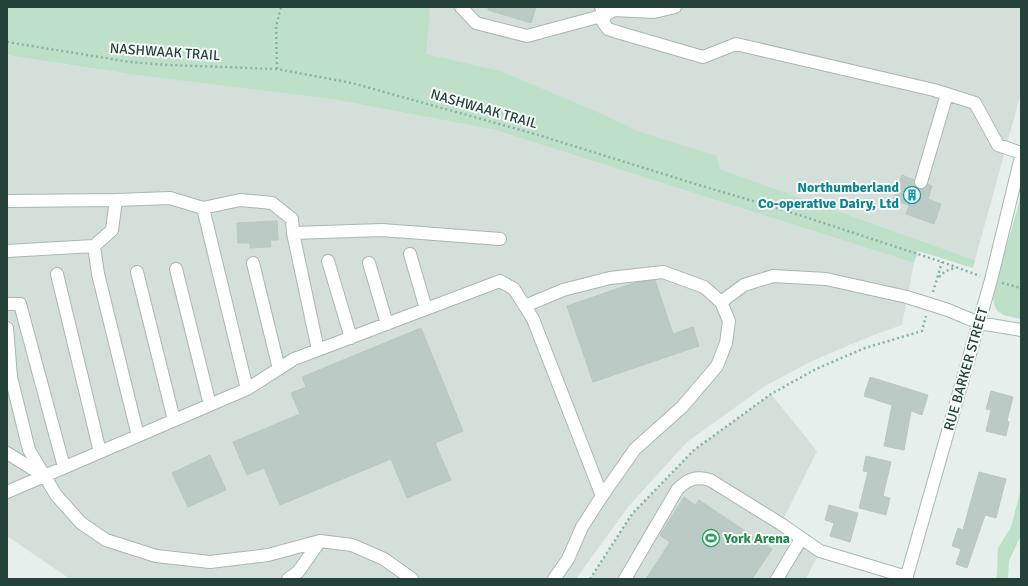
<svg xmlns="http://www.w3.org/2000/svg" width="1028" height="586" viewBox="0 0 1028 586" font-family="Signika,sans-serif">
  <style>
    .built { fill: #d4dfda }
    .green { fill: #bfe0c8 }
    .building { fill: #bbcac4; stroke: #b8c9c2 }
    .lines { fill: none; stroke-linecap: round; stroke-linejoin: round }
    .minor-casing { stroke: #a8b8b2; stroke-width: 14 }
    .path { stroke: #86b3a5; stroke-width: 2.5; stroke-dasharray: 2 3; stroke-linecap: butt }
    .minor { stroke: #fff; stroke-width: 12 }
    .labels { text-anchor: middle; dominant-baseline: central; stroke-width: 4; stroke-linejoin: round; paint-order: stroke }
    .street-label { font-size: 14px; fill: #24423a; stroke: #f7fbf9 }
    .culture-label { font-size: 14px; font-weight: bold; fill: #0d838f; stroke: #f7fbf9; text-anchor: end }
    .leisure-label { font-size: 14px; font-weight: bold; fill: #27864d; stroke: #f7fbf9; text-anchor: start }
  </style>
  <rect width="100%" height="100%" fill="#e6efeb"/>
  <path class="built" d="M417 7H1021V93L975 260 591 123 399 67Z
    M7 55 31 59 109 71 331 99 495 130 914 263 902 325 871 336 812 361 765 386 687 442 628 507 576 579H70L7 536Z
    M771 394 817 451 781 524 820 551 806 579H590L632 514 694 450Z"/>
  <path class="green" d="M7 7H429L430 13 426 54 500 71 595 111 640 132 717 156 720 169 975 260 973 268 918 251 914 263 495 130 331 99 136 75 31 59 7 55Z
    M1021 196V319C1002 315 993 315 993 293Z
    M1021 489V535L1009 561 1008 579H996L997 574 998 548 1011 527Z"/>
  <path class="building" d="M488 7H536L531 23 488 10Z
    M902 175 914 180V184L915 187 919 189H923L926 188 928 184 932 186 928 199 941 204 934 224 906 214 909 205 893 200Z
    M277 221 278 240H270L271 247 250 248V243H238L237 223Z
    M655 280 673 334 693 327 699 346 593 382 567 306 637 282Z
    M421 328 463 431 435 443 451 480 407 498 391 459 280 505 264 468 247 475 233 442 300 414 291 393 306 387 302 377Z
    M870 377 928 395 922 415 911 411 904 450 884 446 892 405 864 396Z
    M991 391 1013 397 1007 421 1009 422 1006 436 986 431 991 410 986 409Z
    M210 455 226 490 188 507 172 473Z
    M866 456 891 462 883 496 890 498 886 515 859 508 868 472 863 471Z
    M979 472 1006 479 996 518 985 515 967 568 956 564 961 549 952 546 958 528 963 530Z
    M684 497 695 505 699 500 772 549 752 579H646L670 542 660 535Z
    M829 505 858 513 850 542 830 536 834 523 825 520Z"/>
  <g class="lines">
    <g class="minor-casing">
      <path id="minor" d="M461 7 476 23 527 36 605 15 601 7
        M675 7 654 12 614 10 605 15 603 22 608 29 617 32 703 57 736 44 934 90 975 103 998 145 1021 153
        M921 182 947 94
        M7 201 116 200 170 198 203 208 240 200 272 203 292 219 293 233 382 230 500 239
        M203 208 247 389
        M293 233 318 350
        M94 246 98 274 138 436
        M7 251 94 246 112 230 116 200
        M410 254 426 309
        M328 261 351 338
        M253 263 279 369
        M369 263 387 324
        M176 269 210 405
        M137 272 174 420
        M57 274 100 452
        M721 302 744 285 773 276 826 279 907 297 948 310 979 323 1021 330
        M7 304H20L64 467
        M525 306 563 290 610 278 663 272 704 287 721 302 729 321 726 343 717 366 682 407 635 449 602 496 582 527 568 559 554 579
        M7 328 11 377 29 450 56 495 81 523 106 540 156 556 210 562 268 555 320 541 352 545 384 559 412 579
        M7 453 41 474
        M7 492 247 389 294 359 500 281 514 289 533 319 602 496
        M288 579 298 572 320 541
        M625 579 677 490C687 479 696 476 710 480L781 524 820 551 907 577
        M777 579 801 539
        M906 579 991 280 1021 157"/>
    </g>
    <path class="path" d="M7 42 130 62 168 65 277 69 352 83 535 134 702 186 787 211 942 262 980 276
      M277 69 276 27 281 7
      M939 277C943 272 948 270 955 268
      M1002 283 1021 288
      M933 292 942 262
      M590 579 632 514 694 450 771 394 816 369 865 348 922 331 926 316"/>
    <use href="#minor" class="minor"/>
  </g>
  <defs>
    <g id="building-ring" transform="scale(0.9)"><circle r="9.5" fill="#f7fbf9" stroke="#0f9aa8" stroke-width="1.5"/><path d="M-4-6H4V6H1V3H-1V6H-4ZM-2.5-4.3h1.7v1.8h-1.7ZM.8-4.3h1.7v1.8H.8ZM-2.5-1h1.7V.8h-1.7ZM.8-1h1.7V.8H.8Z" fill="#0f9aa8"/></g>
    <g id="stadium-ring" transform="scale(0.9)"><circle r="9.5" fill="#f7fbf9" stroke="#2e9e5b" stroke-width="1.5"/><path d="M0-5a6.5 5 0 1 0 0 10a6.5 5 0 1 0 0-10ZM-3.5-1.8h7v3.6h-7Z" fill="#2e9e5b"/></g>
  </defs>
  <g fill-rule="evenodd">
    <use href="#building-ring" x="912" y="195"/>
    <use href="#stadium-ring" x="711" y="538"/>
  </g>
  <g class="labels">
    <g class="street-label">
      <text transform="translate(165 52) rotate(4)">NASHWAAK TRAIL</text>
      <text transform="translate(484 109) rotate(16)">NASHWAAK TRAIL</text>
      <text transform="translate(966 369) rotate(-74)">RUE BARKER STREET</text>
    </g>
    <g class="culture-label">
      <text x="899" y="187">Northumberland<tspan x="899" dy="16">Co-operative Dairy, Ltd</tspan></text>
    </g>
    <g class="leisure-label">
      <text x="724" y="538">York Arena</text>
    </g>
  </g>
  <rect width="1028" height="586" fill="none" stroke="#24423a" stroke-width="16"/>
</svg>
